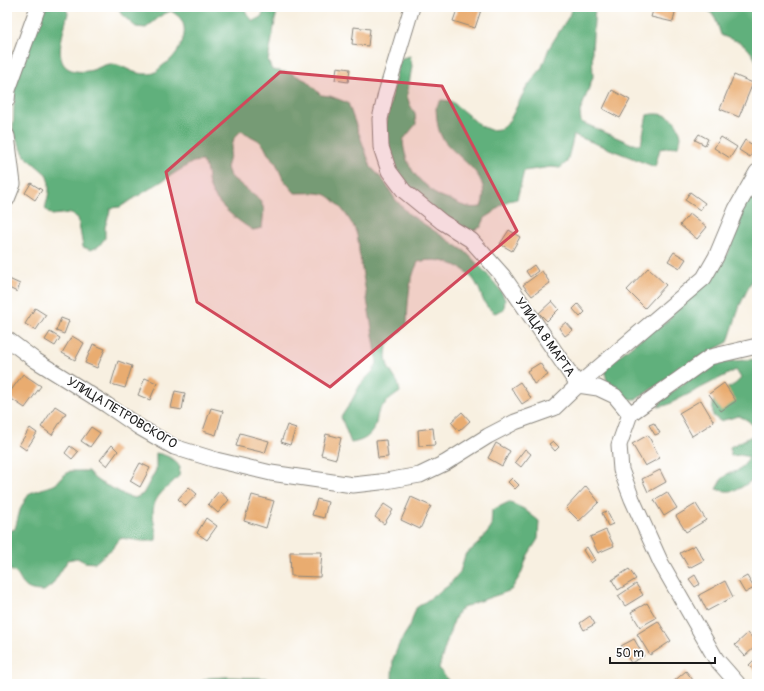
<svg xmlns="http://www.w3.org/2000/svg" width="764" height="691" viewBox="0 0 764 691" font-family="Pangolin,sans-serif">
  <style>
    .forest { fill: #61b07c; stroke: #3e664c }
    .building { fill: #e9ac70 }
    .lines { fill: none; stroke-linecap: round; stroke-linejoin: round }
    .street-casing { stroke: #8a867e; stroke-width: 17 }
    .street { stroke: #fff; stroke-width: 15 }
    .marked { fill: #d1495b; fill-opacity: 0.2; stroke: #d1495b; stroke-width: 3; stroke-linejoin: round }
    .labels { text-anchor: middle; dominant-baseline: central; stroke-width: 3; stroke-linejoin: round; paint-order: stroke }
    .street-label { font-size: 13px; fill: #1c1c1c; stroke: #fff }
  </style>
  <rect width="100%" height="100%" fill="#fff"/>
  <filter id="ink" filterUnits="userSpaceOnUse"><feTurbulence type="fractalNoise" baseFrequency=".025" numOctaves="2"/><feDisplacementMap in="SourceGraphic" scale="8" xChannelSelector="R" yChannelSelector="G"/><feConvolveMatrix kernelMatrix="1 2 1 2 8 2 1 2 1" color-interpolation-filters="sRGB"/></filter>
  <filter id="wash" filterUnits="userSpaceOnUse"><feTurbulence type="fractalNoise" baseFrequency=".012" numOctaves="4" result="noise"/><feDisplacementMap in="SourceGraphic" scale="16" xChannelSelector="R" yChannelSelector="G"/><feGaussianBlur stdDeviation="0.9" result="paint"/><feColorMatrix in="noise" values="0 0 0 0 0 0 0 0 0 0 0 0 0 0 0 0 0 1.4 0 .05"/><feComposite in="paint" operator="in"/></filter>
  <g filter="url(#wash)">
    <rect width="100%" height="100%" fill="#f8f0e1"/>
    <path class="forest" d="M42 7H65L68 13C63 36 46 76 88 71 96 70 103 64 111 64 124 64 131 75 148 74 149 74 154 73 154 73 157 72 159 68 161 67 163 65 166 63 168 62 180 52 192 29 178 16 176 14 173 13 171 11L162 15 146 28 136 27 121 14 118 7H244L247 14 253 21 261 17 266 7H275L277 10 268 61 272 70 291 73 307 81 321 95 330 96 348 103 371 167 384 181 395 199 409 214 466 252 488 275 501 291 505 300 504 309 495 313C481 304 484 298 477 285 467 265 439 256 418 262 408 282 408 302 407 324L387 346 386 357 388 367 398 383 400 392C393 397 384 403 379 411 377 414 377 419 376 423 372 436 364 441 351 443L341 417 351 402 360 385 373 371 377 363 376 353 359 251C359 244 358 238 356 232 352 221 335 197 324 194 315 192 304 193 295 193L283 179 275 161 268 154 264 146 258 140 241 131 234 138 227 168 230 176 260 200 264 209 262 228 253 230C239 222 216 204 210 188 206 177 210 172 202 161L193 162 120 207 111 208 105 227V238L99 246 91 250 83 247 78 218 70 213 52 215 45 209 49 192V183L46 174 25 156 13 132 15 79Z
      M572 7H595L592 50 593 77 580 112 581 122 632 144H641L647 115C661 112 675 115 679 130 680 130 681 136 681 136 681 139 679 143 678 146L660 149 655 167 574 135 567 162 560 168 551 167 524 171 517 199 508 201 500 206 493 213 485 218 481 227 472 231 463 228 417 197 396 175 385 130 398 66 402 58 410 56 412 66 407 96 410 105 415 113 416 124 403 140C404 159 412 175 428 187 431 189 434 193 437 195 441 196 445 198 449 199 460 205 468 209 481 207 493 176 463 163 446 143 437 133 437 120 436 108L441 100 451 101 481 126 490 130 500 129 507 124 512 116 525 90 542 67 549 48 569 16Z
      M702 7H757V63C753 54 746 44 737 41 731 39 727 38 721 35 717 23 715 12 702 7Z
      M757 187V259L752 280 740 305 728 342 695 360 637 399H628L620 394 607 381 605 373 609 364 650 331 667 322 678 307 720 267 733 242 745 202Z
      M757 359V477C741 487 736 495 716 489L721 480 727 474 737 471 744 465 749 457 740 455 731 456 730 447 754 435V426L747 420 739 416 720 421 713 416C710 383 727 396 741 378L736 370 667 405 658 407 662 400 705 367 721 362Z
      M156 453C167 455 173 458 180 467L179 476C165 491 149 497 154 522 155 531 157 530 156 540 141 543 134 539 120 538L114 547 95 563 85 562 77 558 68 560 52 585 44 591C38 591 30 591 25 586 17 578 21 573 7 569V532L15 529 20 510 25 500 30 493 56 484 62 477 70 471H88L94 478 101 483 118 491 126 496 135 498 143 494 156 470Z
      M509 502 524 509 539 521 538 539 528 555 521 574 511 590C500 595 466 604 459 611 453 618 442 657 439 668L450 683 461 684H393L392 677 393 659 400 642 410 626 416 608 448 586 460 572 465 555 479 543 491 528 492 510Z
      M227 677 266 678 274 684H196L208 678Z"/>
    <g id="blocks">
      <path class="building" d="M458 7H472L481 10 475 28 453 21Z
        M654 7H676L673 22 651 17Z
        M354 27 370 29 368 46 352 44Z
        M337 67 350 69 348 82 335 80Z
        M734 75 753 83 739 117 720 109Z
        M612 90 630 100 620 118 603 109Z
        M699 134 708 139 705 145 695 140Z
        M721 137 737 147 730 158 714 148Z
        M745 140 756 147 750 157 739 150Z
        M31 183 42 190 35 200 25 193Z
        M690 192 705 203 700 210 685 200Z
        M690 213 707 227 697 239 680 225Z
        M509 230 520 237 512 251 500 244Z
        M674 252 686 259 680 268 668 261Z
        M534 265 538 271 530 277 526 271Z
        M648 268 666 285 645 308 627 290Z
        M542 271 550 283 532 296 523 285Z
        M9 279 20 284 17 292 7 287Z
        M552 301 559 309 547 321 539 313Z
        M578 304 585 312 580 317 573 309Z
        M35 308 46 315 36 330 25 324Z
        M61 318 69 321 64 334 56 331Z
        M566 322 573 330 565 336 559 328Z
        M50 332 60 338 55 346 45 340Z
        M72 336 84 343 75 360 62 353Z
        M93 344 105 349 97 368 85 363Z
        M118 361 132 366 125 388 111 384Z
        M540 363 548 375 534 384 527 371Z
        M23 374 41 386 25 408 7 396Z
        M145 378 157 383 150 400 138 395Z
        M520 382 531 398 522 404 511 388Z
        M724 383 736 401 721 411 709 394Z
        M175 391 185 393 182 410 171 408Z
        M701 400 714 422 692 436 679 413Z
        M55 406 66 413 52 435 41 427Z
        M211 408 223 411 216 435 203 431Z
        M462 412 470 421 459 431 451 422Z
        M654 423 660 433 655 435 649 425Z
        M287 425 296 428 290 445 281 442Z
        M91 427 100 433 90 447 81 441Z
        M30 428 37 433 26 450 19 445Z
        M433 428 435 445 419 446 418 430Z
        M240 433 269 441 265 453 236 446Z
        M326 434 341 438 336 459 321 455Z
        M648 435 660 458 645 466 632 444Z
        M386 440 388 457 378 458 376 441Z
        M553 441 559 447 555 451 549 444Z
        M496 443 510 451 502 466 488 458Z
        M112 445 118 451 107 466 100 460Z
        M70 446 78 452 72 459 65 453Z
        M525 449 531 454 521 467 515 462Z
        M140 463 150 468 140 487 130 481Z
        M660 470 666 482 648 492 642 479Z
        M512 478 519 485 515 489 508 482Z
        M586 486 599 502 579 521 566 508Z
        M189 487 197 494 186 506 178 499Z
        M219 491 229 500 218 513 208 504Z
        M667 492 677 508 664 516 654 500Z
        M252 495 274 501 266 528 244 521Z
        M411 497 431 506 420 529 401 520Z
        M317 499 328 502 324 518 312 515Z
        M384 504 393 510 384 524 375 517Z
        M696 504 706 520 686 532 676 516Z
        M607 511 613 524 608 526 602 513Z
        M206 518 217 526 207 540 197 533Z
        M606 530 614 546 598 553 590 537Z
        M695 545 704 560 689 568 680 553Z
        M587 547 595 560 591 563 583 550Z
        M290 552H322L320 577 291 576Z
        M629 569 636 579 618 590 612 580Z
        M695 575 700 584 695 587 689 579Z
        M747 576 754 588 745 593 738 581Z
        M725 581 733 597 707 611 699 595Z
        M636 584 643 595 625 606 618 596Z
        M647 603 656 618 640 627 631 612Z
        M590 616 595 624 584 630 580 623Z
        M658 621 671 641 650 655 637 634Z
        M748 633 757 643V645L745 656 735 645Z
        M634 639 644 656 631 663 621 646Z
        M755 659 757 661V669L755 671 749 665Z
        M686 671 693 680 688 684H675L673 682Z"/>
    </g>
  </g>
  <g filter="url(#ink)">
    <use href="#blocks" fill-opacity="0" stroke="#8a867e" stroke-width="1"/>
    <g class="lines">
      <g class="street-casing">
        <path id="street" d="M412 7 386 93 380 119 381 147 389 171 404 191 442 222 471 240 503 276 578 385 598 388 615 396 630 414
          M7 100 8 90 38 7
          M7 136 13 184 7 199
          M7 339 35 360 107 405 139 427 174 447 216 460 271 473 353 485 380 482 420 475 445 463 488 436 515 422 554 408 578 385 704 278 716 257 736 209 757 172
          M630 414 619 445 621 470 632 499 661 563 716 659 738 684
          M630 414 710 357 757 346"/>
      </g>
      <use href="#street" class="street"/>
    </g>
  </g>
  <path class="marked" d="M280 72 442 86 517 231 330 387 197 302 166 172Z"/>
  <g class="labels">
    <g class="street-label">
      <text transform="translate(545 337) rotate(55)">УЛИЦА 8 МАРТА</text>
      <text transform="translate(122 413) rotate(31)">УЛИЦА ПЕТРОВСКОГО</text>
    </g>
  </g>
  <rect width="764" height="691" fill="none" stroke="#fff" stroke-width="24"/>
  <path d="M610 657v6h105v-6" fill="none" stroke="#1c1c1c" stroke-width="2"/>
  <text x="616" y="657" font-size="12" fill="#1c1c1c" stroke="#ffffff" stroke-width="3" paint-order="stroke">50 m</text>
</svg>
